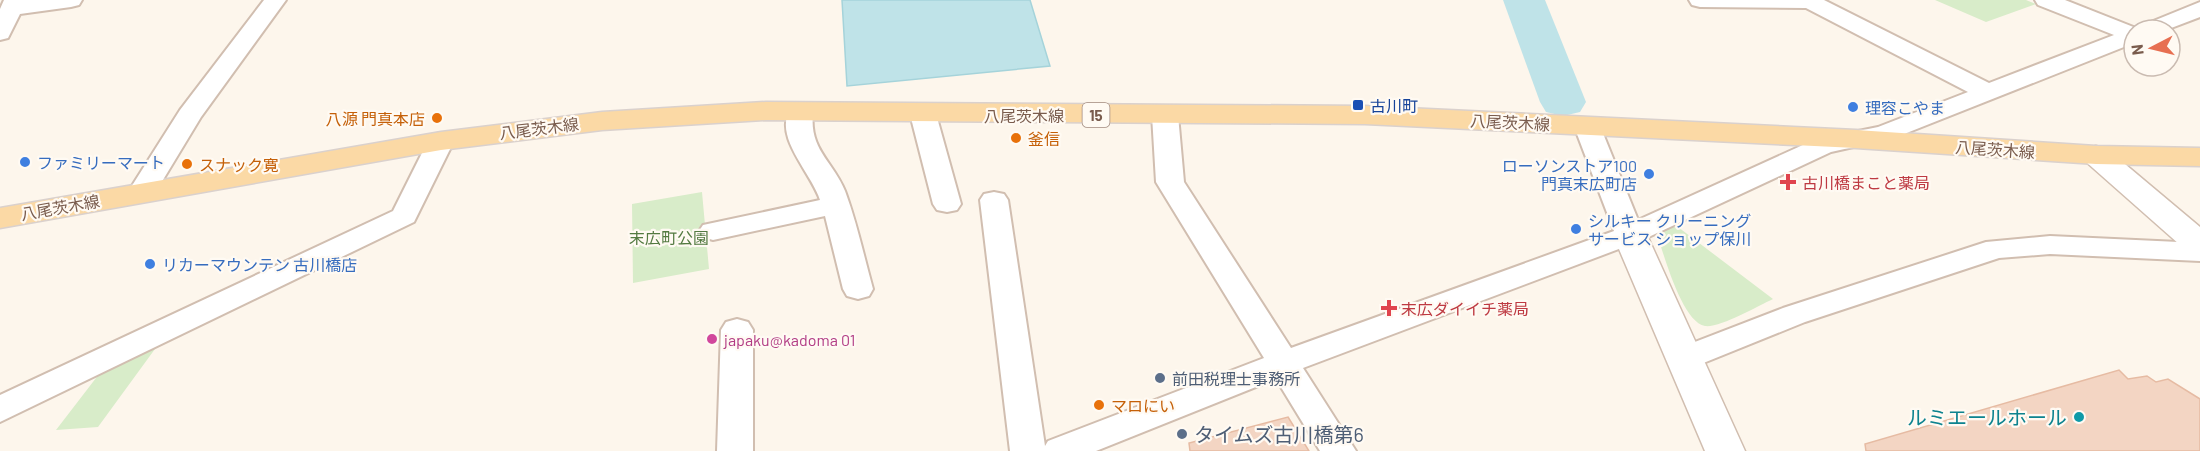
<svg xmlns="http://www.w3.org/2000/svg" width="2200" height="451" viewBox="0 0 2200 451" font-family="Barlow,'Noto Sans JP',sans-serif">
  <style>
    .green { fill: #d8ecc9 }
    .water { fill: #bfe3e8; stroke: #a5d3da; stroke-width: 1.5 }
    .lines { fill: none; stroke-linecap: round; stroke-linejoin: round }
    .river { fill: #bfe3e8; fill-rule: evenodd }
    .building { fill: #f3d5c3; stroke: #e6bba3; stroke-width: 1.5 }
    .minor-casing { stroke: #d1beb0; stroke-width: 4 }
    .tertiary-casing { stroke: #d1beb0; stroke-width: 3 }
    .primary-casing { stroke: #dad1cd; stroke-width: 3 }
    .minor { fill: #fff; fill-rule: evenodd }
    .tertiary { fill: #fff; fill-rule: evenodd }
    .primary { fill: #fbd9a5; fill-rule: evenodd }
    .transit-dot { fill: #1a4fb4; stroke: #fffaf3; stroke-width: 2 }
    .shop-dot { fill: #3f7fe0; stroke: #fffaf3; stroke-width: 2 }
    .food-dot { fill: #e8710a; stroke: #fffaf3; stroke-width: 2 }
    .health-dot { fill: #e0444e; stroke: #fffaf3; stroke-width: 2 }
    .hotel-dot { fill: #d1479c; stroke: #fffaf3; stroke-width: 2 }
    .service-dot { fill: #5c6f8a; stroke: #fffaf3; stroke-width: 2 }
    .culture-dot { fill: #0f9aa8; stroke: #fffaf3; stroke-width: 2 }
    .labels { text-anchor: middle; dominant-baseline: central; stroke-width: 4.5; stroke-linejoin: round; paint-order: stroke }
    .shield { fill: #fffaf3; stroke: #a28b7f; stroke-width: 1.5 }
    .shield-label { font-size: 15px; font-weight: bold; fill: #7a5c4d }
    .transit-label { font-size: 16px; fill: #164399; stroke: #fffaf3; text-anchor: start }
    .shop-label { font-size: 16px; fill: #366cbe; stroke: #fffaf3; text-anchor: start }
    .street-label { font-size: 16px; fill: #7a5c4d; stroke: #fffaf3 }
    .food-label { font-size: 16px; fill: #c56008; stroke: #fffaf3; text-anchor: start }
    .health-label { font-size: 16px; fill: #be3a42; stroke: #fffaf3; text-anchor: start }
    .park-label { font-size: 16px; fill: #537a41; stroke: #fffaf3 }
    .hotel-label { font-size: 16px; fill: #b23c85; stroke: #fffaf3; text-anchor: start }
    .service-label { font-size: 16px; fill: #4e5e75; stroke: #fffaf3; text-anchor: start }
    .near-culture-label { font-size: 20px; fill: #0d838f; stroke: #fffaf3; text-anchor: end }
    .near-service-label { font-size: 20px; fill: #4e5e75; stroke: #fffaf3; text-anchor: start }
  </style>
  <rect width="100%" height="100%" fill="#fdf6ec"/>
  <path class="green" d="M1935 0H2026L2036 4 1986 22Z
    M702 192 709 269 633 283 632 204Z
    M1674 224 1773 299C1758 306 1720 328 1705 326 1682 322 1664 255 1657 234Z
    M163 338 98 427 56 430 106 365Z"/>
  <path class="water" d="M842 0H1030L1050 66 847 86Z"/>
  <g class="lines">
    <path class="river" d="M1503 0H1545L1586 102 1580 112 1563 116 1546 112 1540 102Z"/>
  </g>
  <path class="building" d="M2119 370 2128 379 2147 376 2156 382 2168 379 2200 399V451H1866L1865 444Z
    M1288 417 1309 451H1190L1189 443Z"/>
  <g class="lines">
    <g class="minor-casing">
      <path id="minor" d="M4 0H82L79 5 71 7 20 14 8 38 0 40V9Z
        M264 0H286L201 117 152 198 142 200 132 198 128 192 180 110Z
        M1689 0H1824L1989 83 2114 35 2038 5 2035 0H2065L2136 28 2200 2V17L2166 30H2134V43L1894 138 1831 152 1640 241 1303 368 1356 451H1320L1276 379 1096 451H1010L980 200 984 194 994 192 1004 194 1008 200 1045 446 1048 441 1264 358 1156 182 1152 115 1156 110 1165 107 1174 110 1178 115 1184 182 1291 348 1614 231 1574 126 1578 121 1587 118 1596 121 1600 126 1638 220 1814 140 1878 127 1968 92 1806 8 1700 7 1692 5Z
        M800 105 809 108 813 113C809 150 833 161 845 191 857 223 864 257 873 289L869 296 858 299 847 296 843 289 825 216 713 240 703 237 699 231 703 225 820 200C811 172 772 136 791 108Z
        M923 106 932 109 936 114 961 204 957 210 947 212 937 210 933 204 910 114 914 109Z
        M441 133 450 135 454 141 414 222 0 422V395L393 211 428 141 432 135Z
        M2050 236 2200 243V261L2050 254 1999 258 1805 322 1696 366 1685 369 1674 366 1669 358 1674 350 1783 308 1986 242Z
        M737 319 748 322 753 330V451H717L721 330 726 322Z"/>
    </g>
    <g class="tertiary-casing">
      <path id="tertiary" d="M2096 146 2107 149 2200 227V256L2188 252 2085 161 2081 155 2085 149Z
        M1630 225 1642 228 1647 235 1745 451H1705L1613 235 1618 228Z"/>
    </g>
    <g class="primary-casing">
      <path id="primary" d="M766 102 1365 106 1856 130 2096 146 2200 148V166L2096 164 1856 148 1365 124 766 120 602 130 441 150 0 228V208L441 132 602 112Z"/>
    </g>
    <use href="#minor" class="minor"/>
    <use href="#tertiary" class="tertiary"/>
    <use href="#primary" class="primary"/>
  </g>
  <rect class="transit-dot" x="1352" y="99" width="12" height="12" rx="3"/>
  <g class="shop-dot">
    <circle cx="1853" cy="107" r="6"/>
    <circle cx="25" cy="162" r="6"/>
    <circle cx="1649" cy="174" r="6"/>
    <circle cx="1576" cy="229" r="6"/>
    <circle cx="150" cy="264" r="6"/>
  </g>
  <g class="food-dot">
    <circle cx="437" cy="118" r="6"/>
    <circle cx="1016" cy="138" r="6"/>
    <circle cx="187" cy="164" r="6"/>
    <circle cx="1099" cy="405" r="6"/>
  </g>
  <g class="health-dot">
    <path d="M1785 173h6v6h6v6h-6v6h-6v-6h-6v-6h6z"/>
    <path d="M1386 299h6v6h6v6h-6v6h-6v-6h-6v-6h6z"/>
  </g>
  <circle class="hotel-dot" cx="712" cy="339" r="6"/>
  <g class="service-dot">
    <circle cx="1160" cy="378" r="6"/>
    <circle cx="1182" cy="434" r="6"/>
  </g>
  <circle class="culture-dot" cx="2079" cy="417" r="6"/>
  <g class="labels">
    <rect class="shield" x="1082.5" y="103" width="27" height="24" rx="4.5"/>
    <g class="shield-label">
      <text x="1096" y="115">15</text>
    </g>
    <g class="transit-label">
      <text x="1370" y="105">古川町</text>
    </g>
    <g class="shop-label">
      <text x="1865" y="107">理容こやま</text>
      <text x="37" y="162">ファミリーマート</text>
      <text x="1637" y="165" text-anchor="end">ローソンストア100<tspan x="1637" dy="18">門真末広町店</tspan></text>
      <text x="1588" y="220">シルキー クリーニング<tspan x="1588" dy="18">サービス ショップ保川</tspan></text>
      <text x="162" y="264">リカーマウンテン 古川橋店</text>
    </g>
    <g class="street-label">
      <text x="1024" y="115">八尾茨木線</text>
      <text transform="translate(1510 122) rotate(3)">八尾茨木線</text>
      <text transform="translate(539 128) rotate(-7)">八尾茨木線</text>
      <text transform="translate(1995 149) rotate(4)">八尾茨木線</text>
      <text transform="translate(60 207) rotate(-10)">八尾茨木線</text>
    </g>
    <g class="food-label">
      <text x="425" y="118" text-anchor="end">八源 門真本店</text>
      <text x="1028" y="138">釜信</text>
      <text x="199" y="164">スナック寛</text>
      <text x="1111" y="405">マロにい</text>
    </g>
    <g class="health-label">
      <text x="1802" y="182">古川橋まこと薬局</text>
      <text x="1401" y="308">末広ダイイチ薬局</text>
    </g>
    <g class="park-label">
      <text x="669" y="237">末広町公園</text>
    </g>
    <g class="hotel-label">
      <text x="724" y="339">japaku@kadoma 01</text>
    </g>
    <g class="service-label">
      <text x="1172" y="378">前田税理士事務所</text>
    </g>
    <g class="near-culture-label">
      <text x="2067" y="417">ルミエールホール</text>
    </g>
    <g class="near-service-label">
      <text x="1194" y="434">タイムズ古川橋第6</text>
    </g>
  </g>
  <g transform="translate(2152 48) rotate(263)"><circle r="28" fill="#fffaf3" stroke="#cabbb1" stroke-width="1.5"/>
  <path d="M0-4.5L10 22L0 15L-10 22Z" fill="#e76f51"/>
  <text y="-9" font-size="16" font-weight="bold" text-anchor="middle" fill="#7a5c4d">N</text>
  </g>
</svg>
